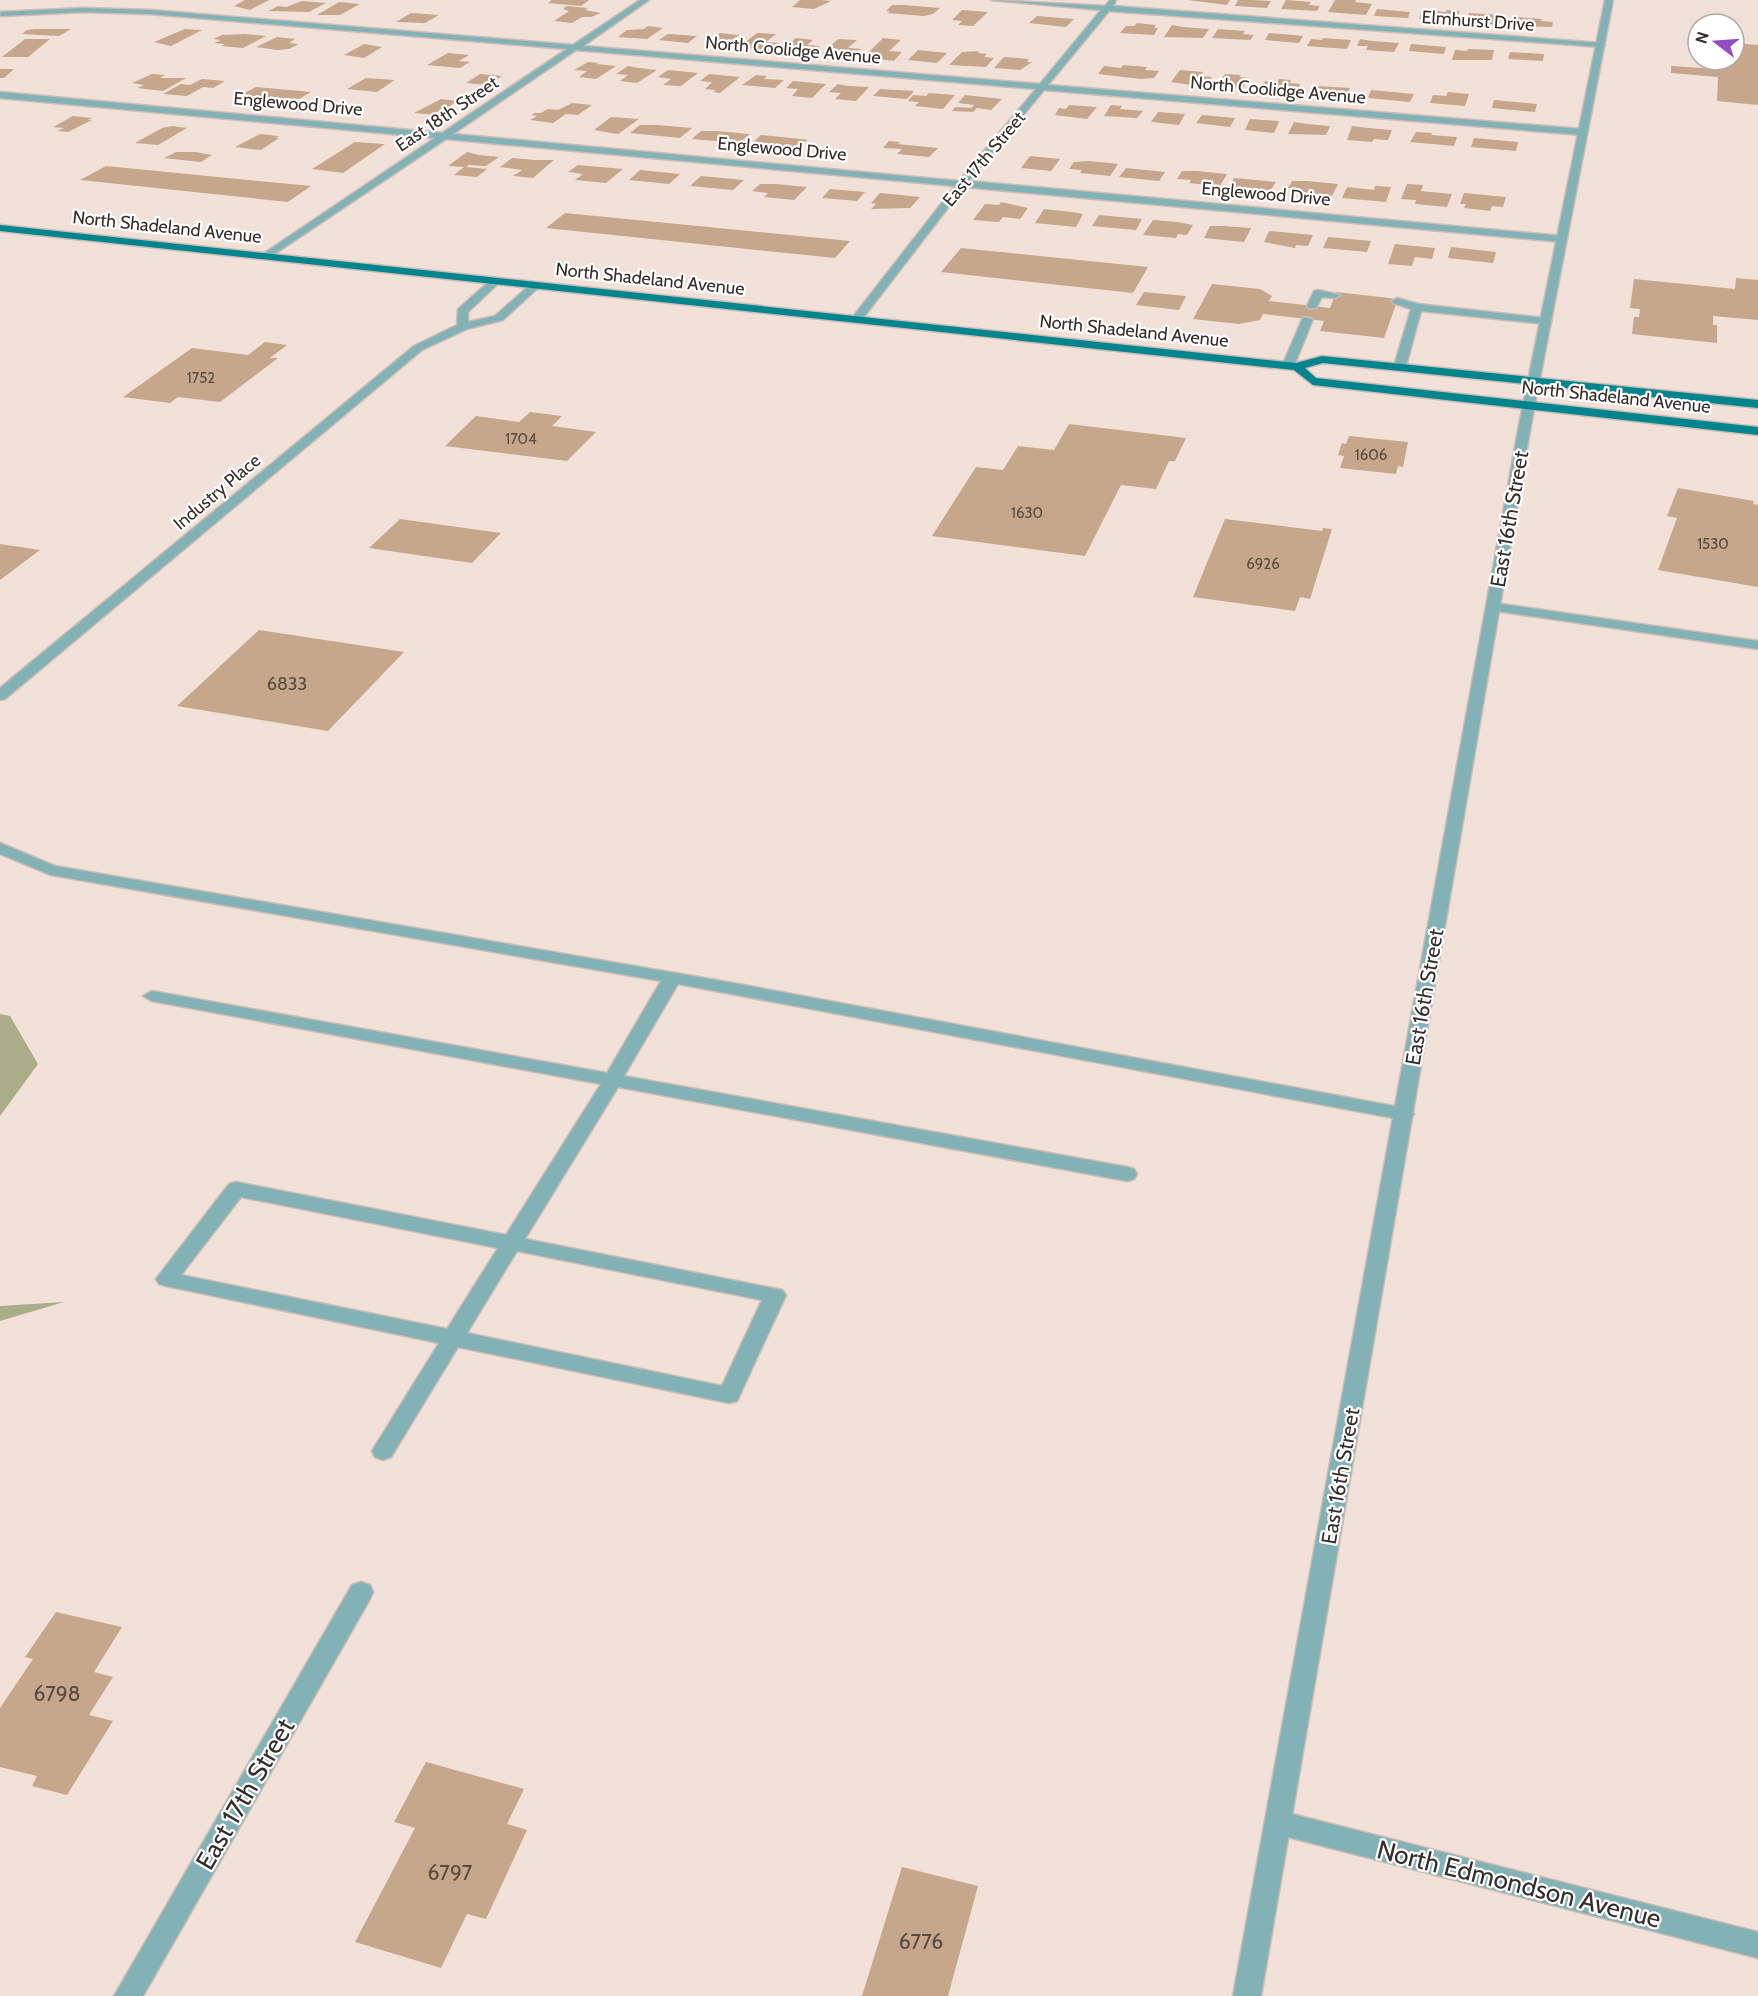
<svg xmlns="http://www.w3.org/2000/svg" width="1758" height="1996" viewBox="0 0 1758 1996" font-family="Cabin,sans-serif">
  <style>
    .forest { fill: #a9ae88 }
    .building { fill: #c6a78c }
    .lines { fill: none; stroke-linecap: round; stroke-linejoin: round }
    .service-casing { stroke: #ccbdb5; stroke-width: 3 }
    .minor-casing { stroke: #ccbdb5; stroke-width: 3 }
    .tertiary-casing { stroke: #ccbdb5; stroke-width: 3 }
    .primary-casing { stroke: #ccbdb5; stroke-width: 3 }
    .service { fill: #82b2b6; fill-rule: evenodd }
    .minor { fill: #82b2b6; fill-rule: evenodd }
    .tertiary { fill: #82b2b6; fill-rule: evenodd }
    .primary { fill: #00858e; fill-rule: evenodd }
    .labels { text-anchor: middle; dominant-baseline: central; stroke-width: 4.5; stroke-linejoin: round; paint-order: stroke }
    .far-number-label { font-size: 15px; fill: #584c42 }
    .far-street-label { font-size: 18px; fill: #342d2a; stroke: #fff }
    .number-label { font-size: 18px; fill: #584c42 }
    .street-label { font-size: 21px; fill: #342d2a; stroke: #fff }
    .near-number-label { font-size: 21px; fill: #584c42 }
    .near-street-label { font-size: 26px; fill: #342d2a; stroke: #fff }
  </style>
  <rect width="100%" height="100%" fill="#f2e1d8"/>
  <path class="forest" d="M0 1014 10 1016 38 1064 0 1116Z
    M64 1302 0 1321V1306Z"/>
  <path class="building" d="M245 0H269L250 10 234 6Z
    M552 0H589L581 6 548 3Z
    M800 0H822L831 1 814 9 792 7Z
    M1188 0H1230L1227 5Z
    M1238 0H1252L1271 1 1267 8 1235 6Z
    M1286 0 1311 2 1309 5 1320 6 1317 11 1281 9Z
    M1335 0H1356L1355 2 1372 4 1366 15 1328 12Z
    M302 1 326 3 309 12 268 11 278 6 286 7Z
    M339 2 360 4 340 15H317Z
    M892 5H904L940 8 933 14 924 16 887 13 890 11H886Z
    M567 6 588 8 585 10 601 13 591 17H582L572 23 554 21 569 11 563 9Z
    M1377 9 1410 12 1408 18 1374 16Z
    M962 10 988 12 973 26 958 25 962 21 952 20Z
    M1422 10 1446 12 1447 10 1460 11 1456 19 1445 18 1444 21 1419 19Z
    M411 13 439 15 425 23 396 22Z
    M1469 13 1502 15 1499 25 1465 22Z
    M1037 16 1074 19 1066 27 1029 23Z
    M1515 17 1542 19 1541 21 1553 22 1552 27 1513 26Z
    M1137 23 1156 25 1154 28H1158L1154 35 1120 33 1126 26H1134Z
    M1172 25 1183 27 1209 29 1203 38 1164 37Z
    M648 26 663 28 647 39 618 37 627 30 644 29Z
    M35 29H71L59 36 22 34 27 30Z
    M185 29 202 30 171 46 154 42Z
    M1218 29 1245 31 1243 34 1254 35 1250 40 1212 38Z
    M720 33 739 35 735 38H743L734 46 707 44Z
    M757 33 776 34 766 42 780 43 769 50 739 47Z
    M1269 33 1303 36 1299 43 1265 40Z
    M245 34 266 36 243 48 221 46 225 44 214 43 221 40 213 39 222 35Z
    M668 34 697 36 688 43 659 40Z
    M277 37 295 39 289 43 299 44 289 49 277 50 256 47Z
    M796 38 813 40 807 45 820 46 812 53 782 50Z
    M883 38 901 40 889 51 902 52 894 61 864 57Z
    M1323 38 1351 40 1347 49 1307 46 1311 39 1322 40Z
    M25 39H50L28 57H2Z
    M838 39 857 40 848 48 861 49 851 59 822 54Z
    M1360 39 1372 41 1399 43 1394 52 1366 50 1368 46H1357Z
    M1734 43 1758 45V105L1717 101 1718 77 1671 73V66L1717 69 1718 60H1734Z
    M364 44 382 47 364 58 344 55Z
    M1411 44 1446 47 1444 54 1409 51Z
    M1468 49 1494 50 1492 60H1452L1455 50 1467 51Z
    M918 50 947 53 937 63 908 60Z
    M979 51 978 53 987 54 984 57 994 58 986 67 949 65 962 52Z
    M1510 52 1544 54 1543 61 1508 59Z
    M448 53 469 55 459 61 470 62 460 68 427 65Z
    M1004 57 1029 59 1027 62H1032L1020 70 994 68Z
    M588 62 599 63 596 64 616 66 596 79 579 77 587 71 574 70Z
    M1123 65 1147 67 1145 70 1159 71 1154 78 1141 79 1098 74 1104 66 1121 68Z
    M628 66 639 68 657 70 637 83 620 81 628 75 616 74Z
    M0 69H14L4 78H0Z
    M668 70 698 73 681 86 663 85 671 79 658 77Z
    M1180 70 1203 72 1200 76 1212 77 1204 87 1171 82Z
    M152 74 165 75 160 78H186L163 91 137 88 144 85 132 83Z
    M480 74 502 76 488 85 466 83Z
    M709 74 740 77 720 93 713 92 716 90 705 89 712 82 700 81Z
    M1225 74 1241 75 1239 77 1249 78 1243 88 1217 86Z
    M756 75 767 76 764 79 784 80 775 88 742 85Z
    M366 78 395 80 377 92 347 89Z
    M202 79 225 81 213 88 203 87 187 96 163 94 181 84 190 85Z
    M1279 79 1291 80 1290 83 1300 84 1296 93 1261 89 1265 81 1277 83Z
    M793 81 826 84 812 98 792 96 798 89 786 88Z
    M838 84 848 86 869 87 856 101 835 99 841 93 829 92Z
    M1316 86 1350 88 1346 97 1312 93Z
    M256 87 311 92 299 99 237 97Z
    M880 89 914 91 907 99 873 96Z
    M1371 90 1414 94 1410 102 1368 98Z
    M1448 92 1469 94 1465 106 1430 103 1433 95 1446 96Z
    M929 93 955 95 943 109 915 106 919 102 908 101 913 95 926 96Z
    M965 95 1002 99 991 110 977 108 973 112 952 111 955 107 971 108 974 105 958 103Z
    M441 99 457 101 437 115 414 113Z
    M1494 100 1537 104 1535 112 1492 108Z
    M572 103 592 105 578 115 566 114 553 123 530 120 537 116 531 115 535 113H541L548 109 558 110Z
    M1069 105 1097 107 1087 119 1055 115 1059 108 1066 109Z
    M1111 105 1122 106 1120 109 1143 111 1137 118 1104 116Z
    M1158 112 1185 114 1179 125 1151 122Z
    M1202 115 1235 118 1230 127 1196 123Z
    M73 116 92 118 88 120H92L68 132 57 131 64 128 53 127Z
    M611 117 639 119 618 134 594 130Z
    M1250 119 1278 121 1279 122 1274 133 1245 130Z
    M1294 122 1307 124 1330 126 1326 135 1288 134Z
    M640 125H658L692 128 680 138 630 133Z
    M172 126 187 128 158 145 135 143 162 128Z
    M1352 126 1368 128 1392 130 1388 140 1374 139 1372 142 1347 140Z
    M701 131H716L750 134 739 143 692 139Z
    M1416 132 1432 133 1431 135 1457 137 1454 146 1410 142Z
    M260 134 279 136 276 138H279L261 150 235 147Z
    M761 135 801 139 808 140 792 148 751 144Z
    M1474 138 1518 142 1516 151 1471 147Z
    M889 141 900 142 898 144 938 148 929 157 897 154 902 149 883 148Z
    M355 142 385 144 343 173 312 169Z
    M176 152H195L212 155 201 162 164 158Z
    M467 152 479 155 499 157 486 166 469 165 466 167 487 169 477 177 454 175 464 167 448 166Z
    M1030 156 1060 159 1051 171 1021 168Z
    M512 158 536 160H554L533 178 513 176 522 170 500 167Z
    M1074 162 1089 161 1118 164 1110 176 1080 173 1082 170 1069 169Z
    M578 165 623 169 606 183 575 180 583 174 568 172Z
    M106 166 311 186 288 202 80 180Z
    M1126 168 1165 172 1159 181 1119 177Z
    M640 170 680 174 669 184 629 180Z
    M1182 171H1197L1227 174 1220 186 1189 183 1191 180 1177 179Z
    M701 176 744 180 733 190 690 186Z
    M1234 178 1276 182 1270 191 1229 187Z
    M1292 181H1307L1338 184 1332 196 1301 193 1302 190 1288 188Z
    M760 184H776L807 187 794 200 764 197 768 193 752 191Z
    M1407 184 1423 185 1421 191 1452 194 1447 207 1415 204 1416 200 1401 199Z
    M1375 186 1391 187 1386 202 1342 198 1347 187 1374 190Z
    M830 189 865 192 857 201 822 198Z
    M880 193 920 197 910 208 871 209 876 204 871 203Z
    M1464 193 1506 197 1503 207 1492 206 1490 211 1464 208 1466 204H1460Z
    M1001 202 1028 208 1020 219 1003 217 999 222 973 220 985 204 999 205Z
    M1044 209 1072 212 1083 214 1076 227 1035 223Z
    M565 213 850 241 835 258 546 228Z
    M1099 215 1142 219 1136 230 1092 226Z
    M1153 220 1177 222 1193 225 1187 235 1178 234 1176 238 1143 235Z
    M1210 226H1223L1251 228 1244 242 1204 238Z
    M1269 231 1313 235 1308 246 1296 245 1295 248 1264 242Z
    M1328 237 1371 241 1367 252 1323 248Z
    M1395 244 1435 248 1432 259 1415 257 1412 266 1388 264Z
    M1451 247 1496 252 1493 263 1448 258Z
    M961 248 1148 267 1133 293 941 272Z
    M1736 278 1758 280V320L1713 316V325H1717V343L1632 334 1634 317H1639L1640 309 1630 308 1634 279 1735 289Z
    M1212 284 1260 289 1272 296 1269 301 1330 308 1336 292 1398 299 1384 338 1320 331 1324 321 1263 314 1260 320 1239 324 1193 319Z
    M1144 292 1186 296 1179 310 1136 305Z
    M265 342 287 345 270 358H278L220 402 178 397 170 403 123 397 192 348 248 355Z
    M530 412 562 416 552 426 596 432 567 461 445 446 476 416 519 422Z
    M1069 424 1186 438 1175 461H1169L1156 489 1121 485 1085 556 932 536 976 467 1003 470 1018 446 1054 450Z
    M1349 436 1408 442 1403 467 1398 466 1396 474 1340 468 1344 456 1338 455 1342 443 1346 444Z
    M1678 488 1754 501 1753 504 1758 505V587L1658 570 1677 518 1667 516Z
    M400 519 501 533 472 563 369 548Z
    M1225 519 1322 531 1323 528 1332 529 1310 599 1300 597 1295 611 1193 597Z
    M0 544 40 550 0 580Z
    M259 630 404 652 328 731 177 706Z
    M56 1612 122 1627 94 1672 113 1677 89 1715 113 1721 67 1795 32 1786 37 1776 0 1767V1708L33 1659 25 1657Z
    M426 1762 524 1789 507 1824 527 1830 486 1919 467 1914 441 1968 355 1942 415 1828 394 1822Z
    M902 1867 978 1886 948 1996H862Z"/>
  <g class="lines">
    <g class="service-casing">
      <path id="service" d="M1318 290 1340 295 1335 298 1322 297 1316 308H1308L1307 306 1314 291Z
        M1397 298 1418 304 1545 318 1551 321 1545 324 1421 311 1406 366 1400 369 1394 366 1411 309 1393 303 1392 301Z
        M1303 317 1313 319 1294 366 1284 368 1282 366Z
        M1494 603 1758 641V649L1489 610 1487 607Z
        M0 843 55 866 733 983 1404 1108 1411 1110 1414 1114 1411 1118 1404 1120 678 984 624 1076 1127 1167 1134 1169 1137 1174 1134 1179 1127 1181 618 1087 525 1239 782 1290 786 1295 737 1401 729 1403 458 1347 391 1457 383 1460 375 1457 372 1451 439 1343 166 1286 159 1284 156 1279 229 1184 236 1182 506 1235 601 1084 152 1001 143 996 152 991 607 1073 661 981 51 875 0 854ZM241 1197 498 1248 447 1329 181 1275ZM517 1251 762 1300 722 1386 467 1333Z"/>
    </g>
    <g class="minor-casing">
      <path id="minor" d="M640 0H649L583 46 1040 84 1101 10 991 0 1105 6 1110 0H1116L1113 6 1601 43 1605 45 1601 47 1109 11 1048 85 1582 129 1587 132 1582 135 1044 90 969 181 1562 236 1567 239 1562 242 964 187 860 322H852V318L955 186 446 139 267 259 262 256 263 254 435 138 0 98V92L442 133 567 49 150 14 83 12 1 16 0 12 83 8 150 10 573 45ZM576 50 1036 89 959 181 453 134Z
        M492 279 501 281 468 312V322L495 316 532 283 541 285 503 320 467 329 422 350 5 699 0 700V688L414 346 457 325 458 309Z
        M361 1582 370 1585 373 1592 370 1599 143 1996H114L352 1585Z
        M1280 1811 1758 1932V1958L1280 1835 1271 1831 1267 1823 1271 1815Z"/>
    </g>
    <g class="tertiary-casing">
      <path id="tertiary" d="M1605 0H1613L1531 425 1261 1996H1233L1519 425Z"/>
    </g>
    <g class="primary-casing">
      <path id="primary" d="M0 225 1296 363 1322 356 1758 400V408L1323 363 1305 368 1316 378 1758 427V435L1313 385 1294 370 0 231Z"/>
    </g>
    <use href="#service" class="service"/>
    <use href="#minor" class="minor"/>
    <use href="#tertiary" class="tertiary"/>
    <use href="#primary" class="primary"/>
  </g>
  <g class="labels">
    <g class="far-number-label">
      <text x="201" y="378">1752</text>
      <text x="521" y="439">1704</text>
      <text x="1371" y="455">1606</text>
      <text x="1027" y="513">1630</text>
      <text x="1713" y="544">1530</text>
      <text x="1263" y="564">6926</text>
    </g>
    <g class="far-street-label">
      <text transform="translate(1478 21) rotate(4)">Elmhurst Drive</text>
      <text transform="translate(793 50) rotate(5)">North Coolidge Avenue</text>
      <text transform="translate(1278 90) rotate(5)">North Coolidge Avenue</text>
      <text transform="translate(298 104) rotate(5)">Englewood Drive</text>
      <text transform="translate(447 114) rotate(-34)">East 18th Street</text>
      <text transform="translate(782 149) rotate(5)">Englewood Drive</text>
      <text transform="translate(984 159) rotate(-50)">East 17th Street</text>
      <text transform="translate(1266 194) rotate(5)">Englewood Drive</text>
      <text transform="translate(167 227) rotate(6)">North Shadeland Avenue</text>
      <text transform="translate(650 279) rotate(6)">North Shadeland Avenue</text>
      <text transform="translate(1134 331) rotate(6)">North Shadeland Avenue</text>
      <text transform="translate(1616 397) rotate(6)">North Shadeland Avenue</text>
      <text transform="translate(217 492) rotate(-40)">Industry Place</text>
    </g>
    <g class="number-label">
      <text x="287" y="684">6833</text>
    </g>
    <g class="street-label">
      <text transform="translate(1509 519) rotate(-80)">East 16th Street</text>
      <text transform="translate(1424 997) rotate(-80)">East 16th Street</text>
      <text transform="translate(1340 1476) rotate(-80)">East 16th Street</text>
    </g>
    <g class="near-number-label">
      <text x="57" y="1693">6798</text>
      <text x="450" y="1872">6797</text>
      <text x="921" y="1941">6776</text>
    </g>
    <g class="near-street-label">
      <text transform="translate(245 1794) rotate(-60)">East 17th Street</text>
      <text transform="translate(1519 1884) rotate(14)">North Edmondson Avenue</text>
    </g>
  </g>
  <g transform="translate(1716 42) rotate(287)"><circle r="28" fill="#ffffff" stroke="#aeabaa" stroke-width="1.5"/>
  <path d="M0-4.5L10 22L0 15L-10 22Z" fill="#914dc2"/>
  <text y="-9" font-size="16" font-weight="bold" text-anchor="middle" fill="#342d2a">N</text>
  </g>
</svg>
